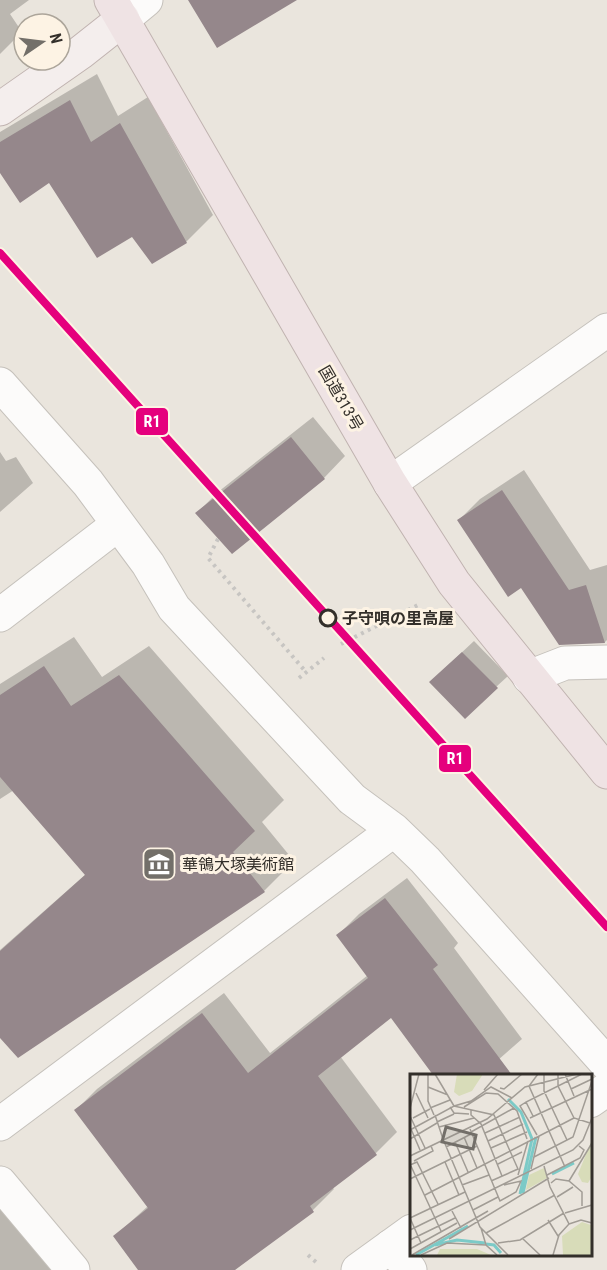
<svg xmlns="http://www.w3.org/2000/svg" width="607" height="1270" viewBox="0 0 607 1270" font-family="'Roboto Condensed','Noto Sans JP',sans-serif">
  <style>
    .shadow { fill: #0003 }
    .building { fill: #95878b }
    .lines { fill: none; stroke-linecap: round; stroke-linejoin: round }
    .street-casing { stroke: #c5c1bb; stroke-width: 35 }
    .secondary-casing { stroke: #c5c1bb; stroke-width: 35 }
    .primary-casing { stroke: #c0b3b0; stroke-width: 35 }
    .highway-casing { stroke: #c0b3b0; stroke-width: 35 }
    .path { stroke: #c7c5c2; stroke-width: 4; stroke-dasharray: 3 4.5; stroke-linecap: butt }
    .street { stroke: #fcfbfa; stroke-width: 33 }
    .secondary { stroke: #fcfbfa; stroke-width: 33 }
    .primary { stroke: #f4eeed; stroke-width: 33 }
    .highway { stroke: #efe3e4; stroke-width: 33 }
    .rail-1-casing { stroke: #fdf3e4; stroke-width: 12 }
    .rail-1 { stroke: #e5007d; stroke-width: 8 }
    .stop-dot { fill: #fdf3e4; stroke: #332f2a; stroke-width: 3 }
    .labels { text-anchor: middle; dominant-baseline: central; stroke-width: 6; stroke-linejoin: round; paint-order: stroke }
    .street-label { font-size: 16px; fill: #332f2a; stroke: #fdf3e4 }
    .stop-label { font-size: 16px; font-weight: bold; fill: #332f2a; stroke: #fdf3e4; text-anchor: start }
    .poi-label { font-size: 16px; fill: #332f2a; stroke: #fdf3e4; text-anchor: start }
    .inset-river { fill: none; stroke: #7ccac7; stroke-width: 3 }
    .inset-road { fill: none; stroke: #a19c95; stroke-width: 1.5 }
    .view { fill: #736f69; fill-opacity: 0.15; stroke: #736f69; stroke-width: 3 }
    .inset-edge { fill: none; stroke: #332f2a; stroke-width: 3 }
    .line-badge { stroke: #fdf3e4; stroke-width: 2 }
    .badge-label { font-size: 16px; text-anchor: middle; font-weight: bold; fill: #fff }
  </style>
  <rect width="100%" height="100%" fill="#eae5dd"/>
  <path class="shadow" d="M0 0H29L10 14 22 32 0 54Z
    M97 74 118 116 148 97 213 215 186 242 133 235 49 181 0 171V132Z
    M313 417 345 456 324 478 232 552 197 513 218 492Z
    M0 452 6 461 16 457 33 483 0 512Z
    M524 470 590 570 607 565V640L605 642 560 644 521 586 459 520 480 499Z
    M74 637 102 677 149 646 284 800 262 822 294 861 264 891 0 1036V950L86 874 14 790 0 799V684Z
    M474 641 508 676 496 687 443 670Z
    M407 878 458 943 454 948 522 1039 481 1075H435L391 1016 340 1056 397 1132 376 1153 332 1187 334 1189 313 1210 232 1270H140L115 1236 148 1206 76 1110 97 1089 224 993 270 1053 368 975 338 935 359 914Z
    M0 1190 67 1270H0Z"/>
  <path class="building" d="M188 0H297L217 48Z
    M70 100 91 142 120 123 187 243 152 264 132 237 97 258 49 183 20 203 0 173V142Z
    M291 437 325 479 232 554 195 513Z
    M502 490 569 590 586 585 605 643 559 645 521 588 508 597 457 520Z
    M462 652 498 688 465 719 429 682Z
    M44 666 71 706 119 675 255 831 233 852 265 892 18 1058 0 1038V951L85 875 0 777V695Z
    M385 898 438 965 433 969 512 1075H433L391 1018 318 1076 377 1155 310 1206 314 1212 235 1270H138L113 1236 148 1208 74 1110 202 1013 248 1073 368 978 336 935Z"/>
  <g class="lines">
    <g class="street-casing">
      <path id="street" d="M123 19 146 0
        M0 384 88 483 148 564 174 608 352 799 394 830 425 860 607 1064
        M390 483 607 330
        M0 615 117 525
        M529 677 565 663 607 662
        M0 1124 394 830
        M0 1183 73 1270
        M391 1246 410 1270"/>
    </g>
    <g class="secondary-casing">
      <path id="secondary" d="M590 1101 607 1089
        M358 1270 412 1231"/>
    </g>
    <g class="primary-casing">
      <path id="primary" d="M0 109 80 53 123 19"/>
    </g>
    <g class="highway-casing">
      <path id="highway" d="M111 0 390 483 454 583 607 772"/>
    </g>
    <path class="path" d="M218 539 208 558 306 672
      M341 644 418 605
      M299 678 324 658
      M308 1255 316 1262"/>
    <use href="#street" class="street"/>
    <use href="#secondary" class="secondary"/>
    <use href="#primary" class="primary"/>
    <use href="#highway" class="highway"/>
    <g class="rail-1-casing">
      <path id="rail-1" d="M0 253 607 927"/>
    </g>
    <use href="#rail-1" class="rail-1"/>
  </g>
  <defs>
    <g id="museum-square" transform="scale(1.725)"><rect x="-9" y="-9" width="18" height="18" rx="4" fill="#736f69" stroke="#fdf3e4"/><path d="M0-6L6-3V-2H-6V-3ZM-5-1h2V3h-2ZM-1-1h2V3h-2ZM3-1h2V3H3ZM-6 4H6V6H-6Z" fill="#fff"/></g>
  </defs>
  <g fill-rule="evenodd">
    <use href="#museum-square" x="159" y="864"/>
  </g>
  <circle class="stop-dot" cx="328" cy="618" r="8"/>
  <g class="labels">
    <g class="street-label">
      <text transform="translate(341 398) rotate(60)">国道313号</text>
    </g>
    <g class="stop-label">
      <text x="342" y="618">子守唄の里高屋</text>
    </g>
    <g class="poi-label">
      <text x="182" y="864">華鴒大塚美術館</text>
    </g>
  </g>
  <g transform="translate(410 1074)">
    <rect width="182" height="182" fill="#eae5dd"/>
    <path d="M47 0H73L62 17 49 22 44 18ZM181 68V104L178 109 172 108 168 100ZM134 94 137 104 116 116 119 101ZM172 148 181 151V181H153L152 162ZM30 175H67L81 181H27Z" fill="#d8dcb9"/>
    <path class="inset-river" d="M98 25 111 38 122 65 110 120M142 100 164 89M113 119 126 63M76 170 84 171 91 179M25 171 47 166 75 169M6 181 58 152"/>
    <path class="inset-road" d="M18 0V27L24 41M25 0 44 32 61 27 81 13 102 24M128 0 119 12 155 93M134 0V17L157 66M148 0V12L164 44 180 49M155 0 164 22M18 13 38 21M90 14 94 15 112 0M161 15 182 5M74 16 88 0M6 19 18 44M116 28 110 32 127 61M40 33 44 39 59 40M54 33 76 19 88 20 107 37 117 65M0 34 9 0M20 34 40 26M61 36V41L71 50 92 102M25 41 33 65M0 42 15 74M123 42 116 28 172 0M3 44 20 35M120 44 182 15M27 48 44 40M29 53 64 44M1 55 10 76M60 55 90 127 106 118 111 107 94 111M0 56 44 32 84 41 108 95 81 107M61 58 104 34M75 59 110 43M54 63 67 94M0 65 27 49M33 65 70 153 98 181M78 67 113 50M45 68 58 98M36 73 61 60M81 74 117 58M0 82 77 45 115 13 167 0M124 83 163 63 182 7M4 87 23 77 21 72M35 88 49 121M0 90 31 157M88 90 112 78M0 91 7 88 28 130M134 92 140 113 159 150 149 161 143 181M121 95 129 62M108 101 118 67M137 101 170 84 174 76 169 72M0 105 67 72M159 107 182 69M141 109 146 105 159 107 172 118V132M52 111 79 101M15 121 164 44M147 123 163 113M63 136 88 123M42 137 51 154M155 139 182 131M0 144 55 118M0 144 11 169M138 146 148 162M159 150 171 146 182 149M71 154 76 171 87 181M0 156 163 76 173 66 182 44M76 159 145 121M112 164 130 181M39 165 139 104M0 166 45 144M88 169 110 166 154 139M0 175 47 149M2 181 78 137M11 181 37 169 76 171"/>
    <path class="view" d="M36 53 66 61 63 75 32 68Z"/>
    <rect width="182" height="182" class="inset-edge"/>
  </g>
  <g class="line-badge">
    <rect x="135" y="407" width="34" height="29" rx="6" fill="#e5007d"/>
    <rect x="438" y="744" width="34" height="29" rx="6" fill="#e5007d"/>
  </g>
  <g class="badge-label">
    <text x="152" y="427">R1</text>
    <text x="455" y="764">R1</text>
  </g>
  <g transform="translate(42 42) rotate(76)"><circle r="28" fill="#fdf3e4" stroke="#aca59a" stroke-width="1.5"/>
  <path d="M0-4.5L10 22L0 15L-10 22Z" fill="#736f69"/>
  <text y="-9" font-size="16" font-weight="bold" text-anchor="middle" fill="#332f2a">N</text>
  </g>
</svg>
